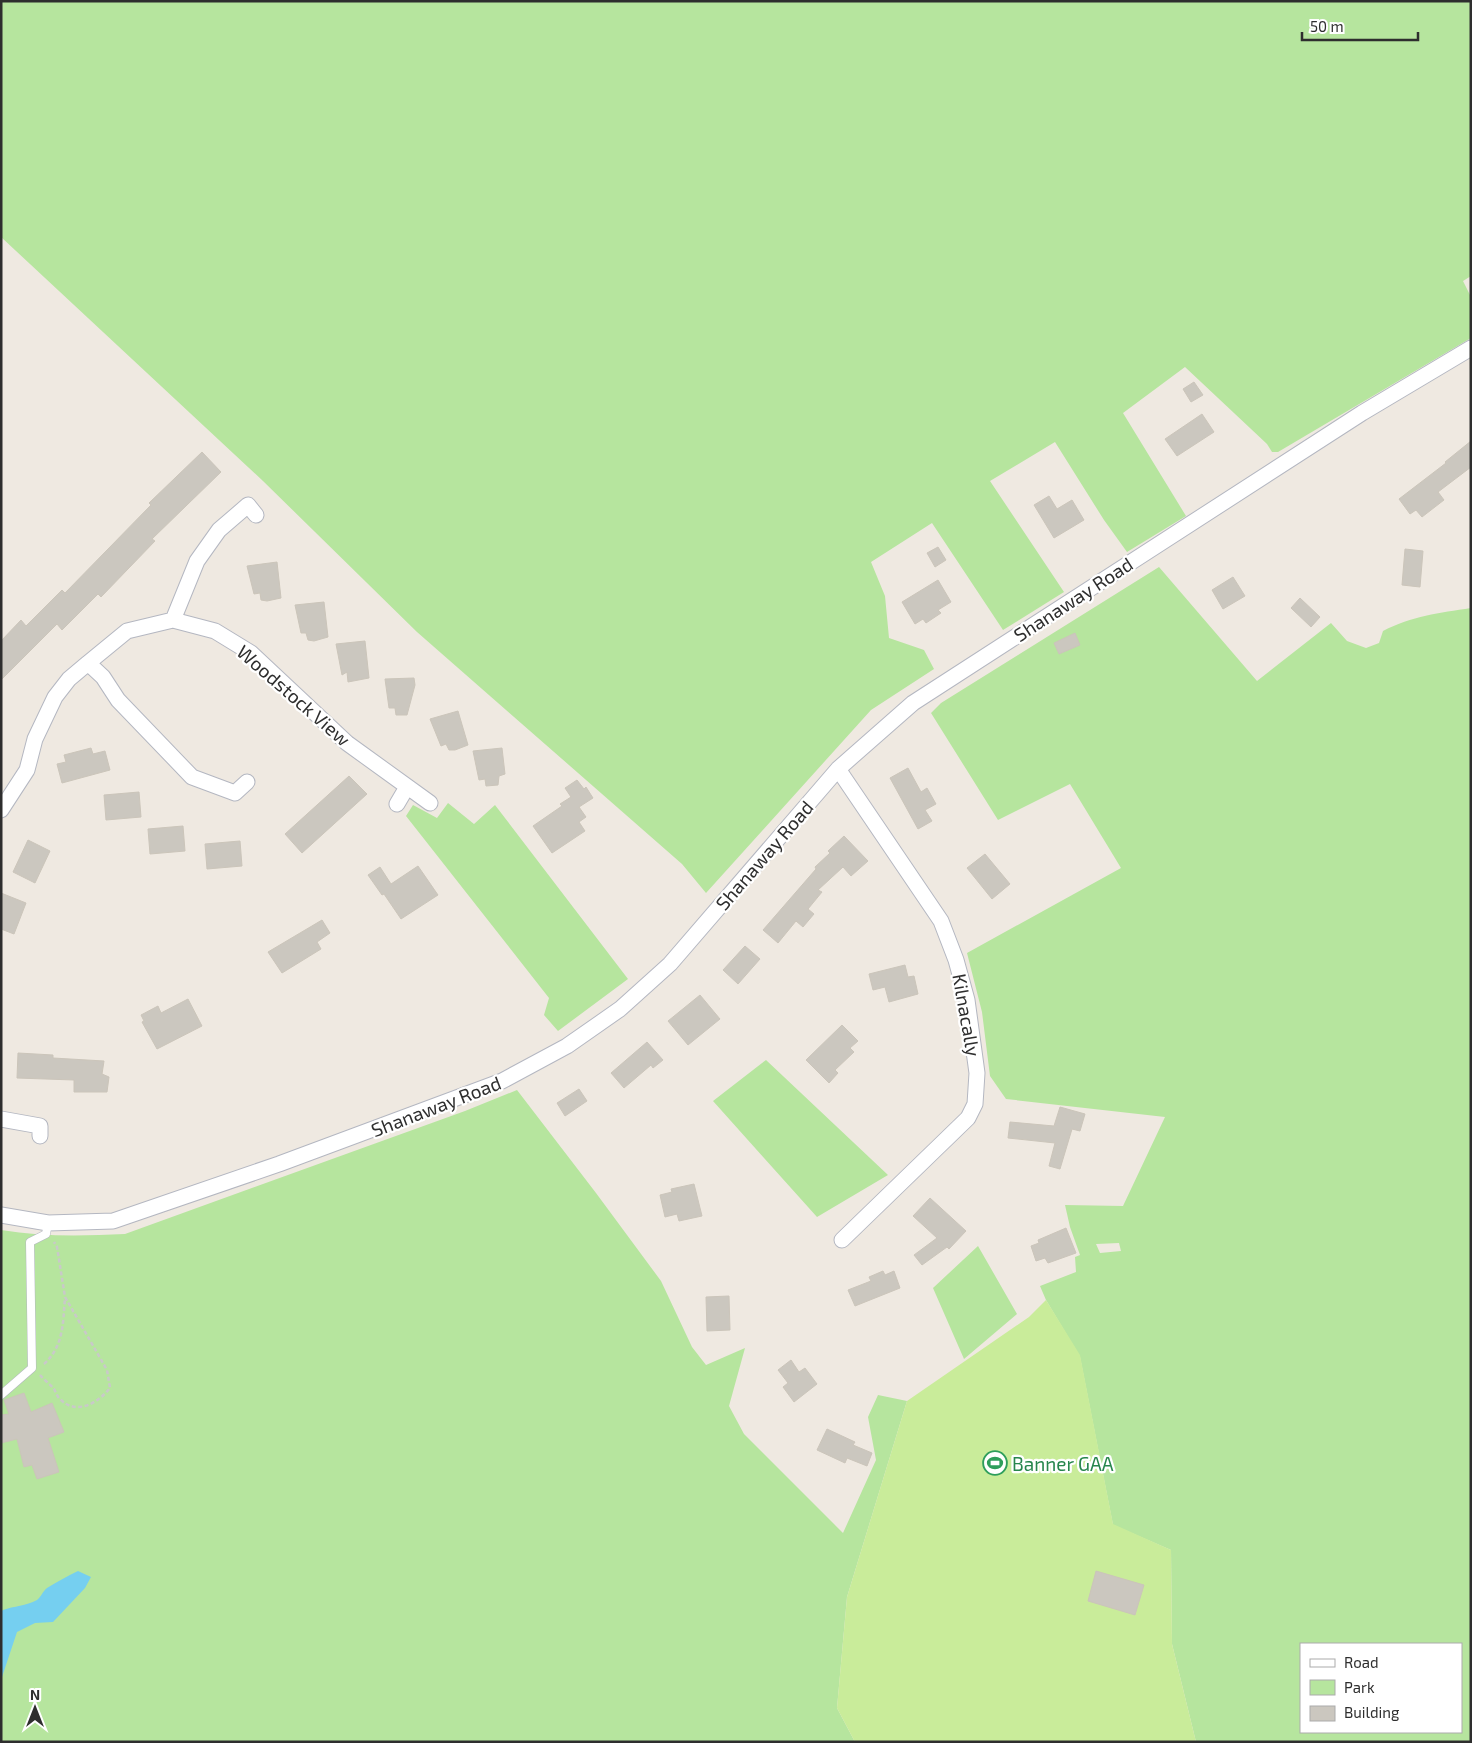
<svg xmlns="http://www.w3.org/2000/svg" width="1472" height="1743" viewBox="0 0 1472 1743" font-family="'Exo 2',sans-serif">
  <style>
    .green { fill: #b6e59e; fill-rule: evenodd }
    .pitch { fill: #c9ec9a }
    .water { fill: #75cff0 }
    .building { fill: #cbc7bf; stroke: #cbc5ba }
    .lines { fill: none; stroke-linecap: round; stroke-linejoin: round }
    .lane-casing { stroke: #b4b7c1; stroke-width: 9 }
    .street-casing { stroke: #b4b7c1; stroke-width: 17 }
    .path { stroke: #c9c9c9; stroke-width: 2.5; stroke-dasharray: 4 2.5; stroke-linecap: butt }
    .lane { stroke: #fff; stroke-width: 8 }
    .street { stroke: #fff; stroke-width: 15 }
    .labels { text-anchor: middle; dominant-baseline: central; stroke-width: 4.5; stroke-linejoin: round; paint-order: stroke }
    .street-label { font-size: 19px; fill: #2e2e2e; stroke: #fff }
    .leisure-label { font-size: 19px; fill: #27864d; stroke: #fff; text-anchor: start }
  </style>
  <rect width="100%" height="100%" fill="#efe9e1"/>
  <path class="green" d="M1 1H1471V276L1463 281 1471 297V338L1278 452H1272L1267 444 1185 367 1123 413 1186 516 1127 552 1104 520 1055 442 990 481 1064 592 1003 630 932 523 871 562 885 596 889 638 924 650 934 669 871 710 706 893 682 864 417 632 263 481 1 237Z
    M1159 567 1257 681 1331 623 1347 641 1366 648 1379 643 1383 631C1412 616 1439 613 1471 608V1742H1196L1172 1644 1171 1550 1113 1525 1080 1357 1046 1300 1040 1286 1076 1272 1075 1257 1080 1255 1070 1227 1065 1205 1123 1206 1165 1117 1006 1099 990 1076 982 1012 967 953 1121 868 1070 784 998 820 931 713 941 703ZM1119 1243 1121 1251 1100 1253 1096 1244ZM1301 1644H1461V1732H1301Z
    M448 803 474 824 495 805 628 979 558 1031 544 1015 549 998 406 816 413 805 437 818Z
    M766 1060 888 1175 817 1217 713 1101Z
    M517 1090 596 1193 661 1281 692 1347 706 1365 745 1348 729 1406 744 1434 843 1533 876 1460 868 1417 878 1395 907 1401 847 1597 837 1708 855 1742H1V1230C42 1237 83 1236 125 1234L465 1111Z
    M978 1246 1017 1314 964 1359 933 1288Z"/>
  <path class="pitch" d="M1046 1300 1080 1355 1113 1524 1171 1550 1172 1644 1196 1742H855L837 1708 847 1597 907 1401 1029 1317Z"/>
  <path class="water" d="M78 1571 91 1577 85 1588 53 1622 35 1623 17 1632 1 1680V1612L3 1610C14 1606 26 1606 37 1600 41 1597 43 1591 47 1588 57 1582 67 1576 78 1571Z"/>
  <path class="building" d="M1194 382 1203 395 1191 402 1183 389Z
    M1202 414 1214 432 1177 456 1165 439Z
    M1471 441V467L1438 492 1444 500 1422 517 1416 510 1410 514 1399 499 1446 463 1445 462Z
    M202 452 221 472 152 539 155 541 101 597 98 594 62 630 57 624 1 680V641L21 620 26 626 62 590 65 593 151 505 149 503Z
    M1049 496 1057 509 1072 500 1084 520 1054 538 1034 505Z
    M938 547 946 560 935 567 927 553Z
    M1405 549 1423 551 1420 587 1402 585Z
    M277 562 281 598 267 601 261 600 260 593 254 594 247 566Z
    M1233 577 1245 596 1223 609 1212 590Z
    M938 580 951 602 938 610 941 613 926 623 923 619 915 624 902 602Z
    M1300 598 1320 617 1311 627 1291 608Z
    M324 602 328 637 314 641 308 640 306 633H301L295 605Z
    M1075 633 1080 645 1059 654 1054 643Z
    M365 641 369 678 348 682 347 672 342 675 336 644Z
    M414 678 415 685 407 715H396L395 708H389L385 679Z
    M458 711 468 745 455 750H449L446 744 441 746 430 719Z
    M91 748 93 754 105 751 110 770 62 783 57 764 66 762 64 755Z
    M502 748 505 774 499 776 498 785 486 786 485 779 479 780 473 751Z
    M908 768 921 792 927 788 936 804 925 810 932 821 918 829 890 778Z
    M349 776 367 794 302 853 285 834Z
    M577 780 584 789 586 787 593 798 579 807 586 817 579 822 585 831 552 853 533 826 562 806 560 804 571 797 565 788Z
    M139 792 141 817 106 820 104 795Z
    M183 826 185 851 150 854 148 829Z
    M844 836 868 861 851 876 843 867 818 890 822 892 808 909 814 914 803 927 796 921 778 943 763 930 816 869 815 867 830 853 828 851Z
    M28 840 50 851 35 883 13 872Z
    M240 841 242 866 207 869 205 844Z
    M985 854 1010 884 992 899 967 868Z
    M418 866 438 895 401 919 384 894 382 895 368 875 380 867 391 884Z
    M1 893 26 903 14 934 1 929Z
    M322 920 330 933 317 942 321 949 282 973 268 952Z
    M745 946 760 959 738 984 723 970Z
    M905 965 908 977 914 976 918 994 889 1002 885 987 873 990 869 974Z
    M700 995 720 1019 688 1045 668 1021Z
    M188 999 202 1026 157 1049 142 1022 144 1021 141 1015 158 1006 161 1013Z
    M842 1025 858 1041 850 1048 854 1052 835 1070 838 1073 829 1083 806 1060Z
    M647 1042 663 1060 653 1068 651 1065 624 1088 611 1073Z
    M18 1053 53 1055V1058L104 1061 102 1074 109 1077 107 1092H74V1080L17 1078Z
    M579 1089 587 1101 565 1116 557 1103Z
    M1060 1107 1085 1114 1080 1131 1072 1129 1060 1169 1049 1166 1055 1143 1008 1138 1010 1122 1054 1126Z
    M694 1184 702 1216 679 1221 677 1214 665 1217 660 1195 672 1192 671 1189Z
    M930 1198 966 1231 949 1249 947 1247 922 1265 914 1255 937 1238 913 1216Z
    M1066 1228 1076 1253 1048 1263 1045 1258 1036 1261 1031 1246 1039 1243 1038 1240Z
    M883 1271 885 1275 894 1271 900 1288 855 1306 848 1290 871 1281 869 1277Z
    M729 1296 730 1330 707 1331 706 1297Z
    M791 1360 799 1372 805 1368 817 1384 794 1402 783 1387 788 1383 778 1370Z
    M24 1393 31 1412 52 1403 64 1432 48 1438 59 1472 37 1479 32 1465 24 1467 17 1439 1 1443V1415L9 1414 4 1400Z
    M827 1429 855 1442 853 1445 872 1453 867 1466 847 1458 845 1463 817 1450Z
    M1096 1571 1144 1585 1135 1615 1088 1601Z"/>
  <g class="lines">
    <g class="lane-casing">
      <path id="lane" d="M1 1395 32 1368 30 1242 46 1234 48 1223"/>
    </g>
    <g class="street-casing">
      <path id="street" d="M256 515 248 505 219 530 197 561 173 620 215 631 251 653 347 743 430 803
        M88 663 127 631 173 620
        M838 769 941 921 956 960 967 1000 977 1073 975 1104 968 1118 842 1240
        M397 804 407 787
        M1 810 27 770 35 739 55 697 69 679 88 663 103 677 118 700 192 777 235 793 247 782
        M1 1119 40 1126V1136
        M1 1215 48 1223 113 1221 279 1164 502 1081 567 1046 620 1009 670 964 838 769 913 703 1362 413 1471 348"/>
    </g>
    <path class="path" d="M44 1364C64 1346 63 1322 65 1297
      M40 1375C44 1380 50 1384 54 1389 56 1392 57 1397 60 1399 76 1416 98 1403 110 1388L107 1370 65 1297 57 1247 54 1242"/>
    <use href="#lane" class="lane"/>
    <use href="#street" class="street"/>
  </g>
  <defs>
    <g id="stadium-ring" transform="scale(1.25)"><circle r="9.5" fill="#fff" stroke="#2e9e5b" stroke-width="1.5"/><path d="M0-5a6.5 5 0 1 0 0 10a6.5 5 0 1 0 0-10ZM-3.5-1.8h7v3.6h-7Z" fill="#2e9e5b"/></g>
  </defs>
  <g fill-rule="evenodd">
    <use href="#stadium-ring" x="995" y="1463"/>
  </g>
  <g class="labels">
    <g class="street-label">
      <text transform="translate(1073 599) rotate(-33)">Shanaway Road</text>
      <text transform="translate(294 695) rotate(41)">Woodstock View</text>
      <text transform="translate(764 855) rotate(-49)">Shanaway Road</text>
      <text transform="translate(967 1015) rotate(80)">Kilnacally</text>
      <text transform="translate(436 1106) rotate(-21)">Shanaway Road</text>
    </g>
    <g class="leisure-label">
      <text x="1012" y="1463">Banner GAA</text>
    </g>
  </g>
  <rect width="1472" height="1743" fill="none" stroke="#2e2e2e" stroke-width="5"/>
  <rect x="1300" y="1643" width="162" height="90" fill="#ffffff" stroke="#ababab"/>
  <rect x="1310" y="1659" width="25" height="8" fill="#ffffff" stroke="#ababab"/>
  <text x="1344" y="1668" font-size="15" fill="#2e2e2e">Road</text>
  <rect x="1310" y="1680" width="25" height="15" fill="#b6e59e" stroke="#ababab"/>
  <text x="1344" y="1693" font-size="15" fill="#2e2e2e">Park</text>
  <rect x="1310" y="1706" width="25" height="15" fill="#cbc7bf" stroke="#ababab"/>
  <text x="1344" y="1718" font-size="15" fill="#2e2e2e">Building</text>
  <g transform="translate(35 1708)" stroke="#ffffff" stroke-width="4" paint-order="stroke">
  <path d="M0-4L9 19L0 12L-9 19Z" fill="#2e2e2e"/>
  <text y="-8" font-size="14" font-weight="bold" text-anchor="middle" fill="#2e2e2e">N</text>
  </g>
  <path d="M1302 32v8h116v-8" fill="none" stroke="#2e2e2e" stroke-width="2.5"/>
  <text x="1310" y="32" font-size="15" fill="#2e2e2e" stroke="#ffffff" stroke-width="4" paint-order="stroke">50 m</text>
</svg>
